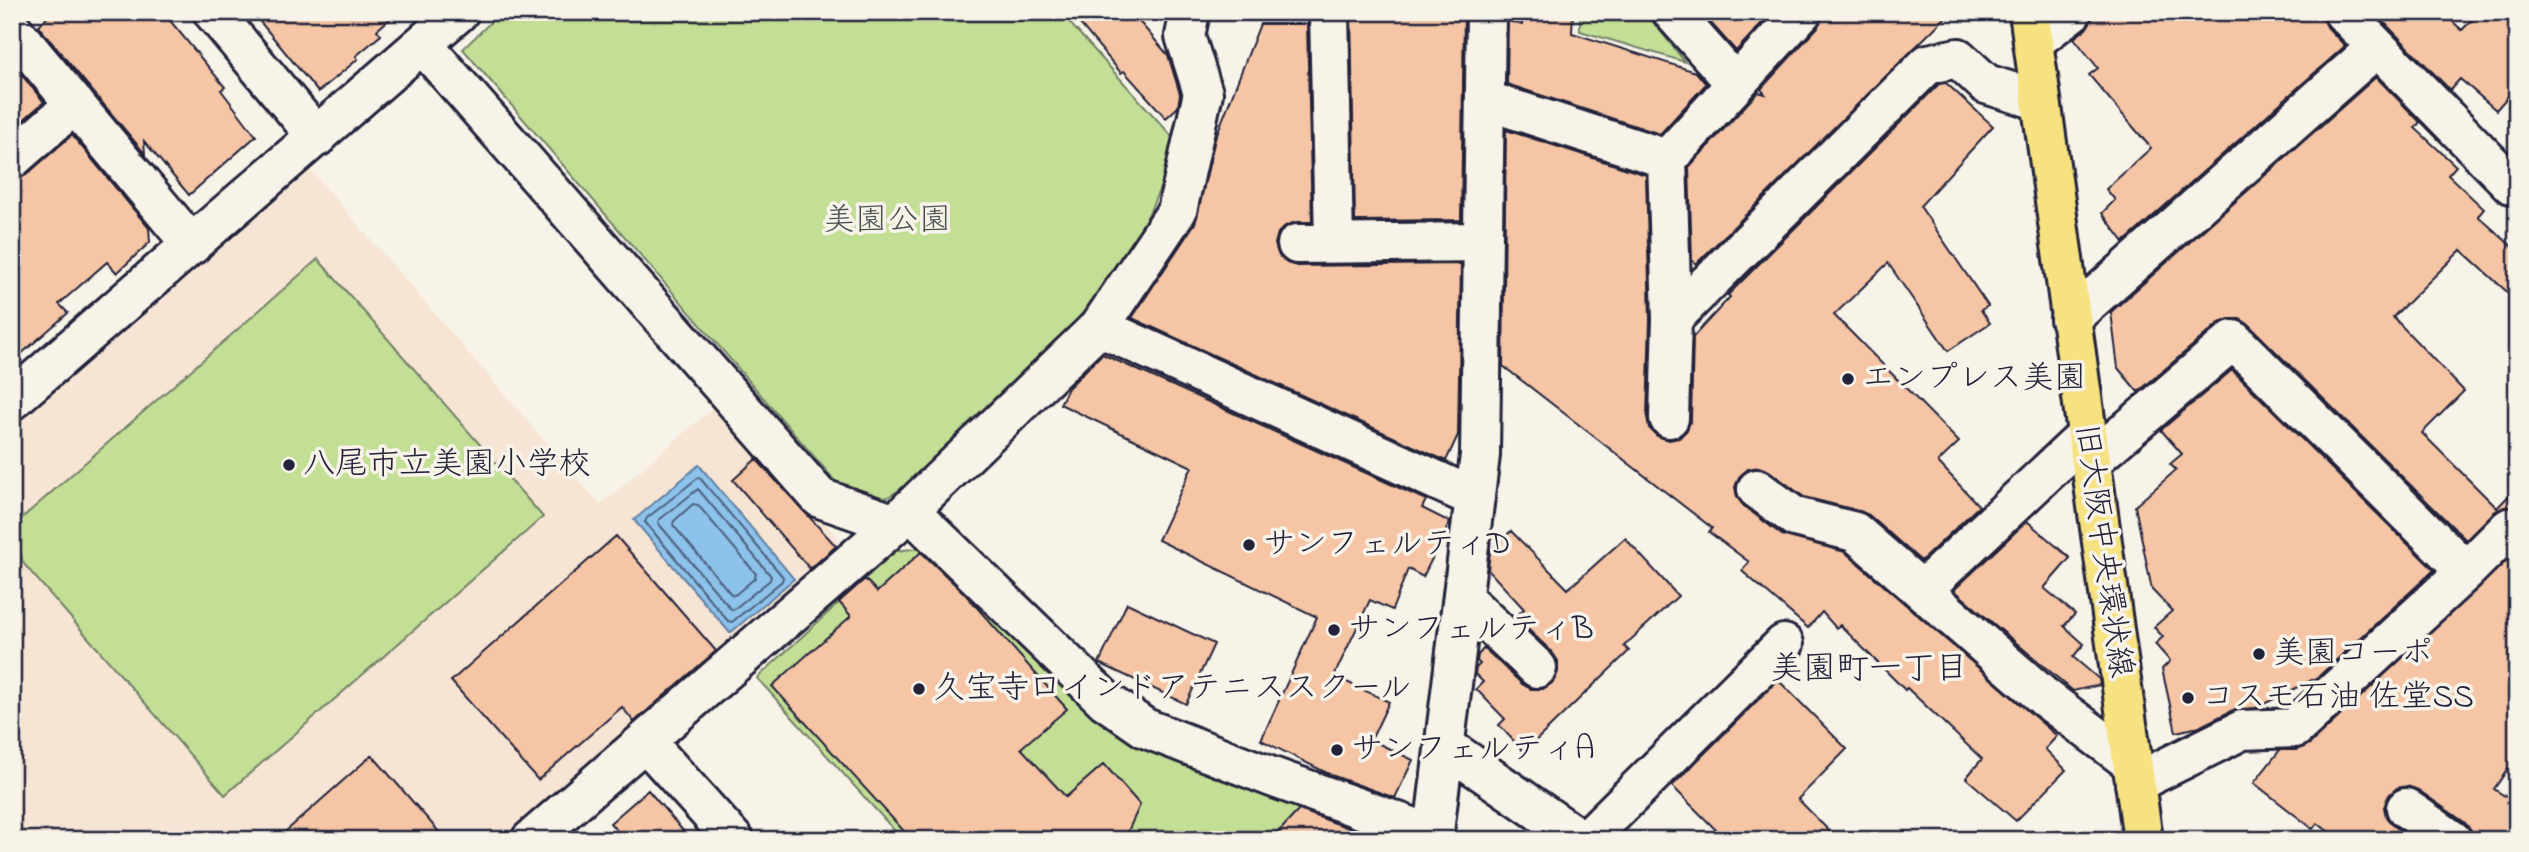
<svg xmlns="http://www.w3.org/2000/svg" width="2529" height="852" viewBox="0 0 2529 852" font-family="'Indie Flower','Klee One',sans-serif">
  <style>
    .built { fill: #f6e5d4 }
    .green { fill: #c3de95; stroke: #728068; stroke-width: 2 }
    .water { fill: #8dc2ea; stroke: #6282a4; stroke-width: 2 }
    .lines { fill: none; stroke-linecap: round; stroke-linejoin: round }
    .shore { stroke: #4d6281; stroke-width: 2 }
    .building { fill: #f5c5a5; stroke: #22223b; stroke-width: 2 }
    .minor-casing { stroke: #22223b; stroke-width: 44 }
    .major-casing { stroke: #22223b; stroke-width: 44 }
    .minor { stroke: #f7f3e8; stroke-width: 38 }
    .major { stroke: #f7e281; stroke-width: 38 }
    .poi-dot { fill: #22223b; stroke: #f7f3e8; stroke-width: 2.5 }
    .labels { text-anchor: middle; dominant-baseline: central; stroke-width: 7; stroke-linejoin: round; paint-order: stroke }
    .park-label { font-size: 32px; fill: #4a5152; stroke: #f7f3e8 }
    .poi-label { font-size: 32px; fill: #22223b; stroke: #f7f3e8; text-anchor: start }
    .street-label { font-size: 32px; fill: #22223b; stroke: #f7f3e8 }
    .neighbourhood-label { font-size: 33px; fill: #22223b; stroke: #f7f3e8 }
  </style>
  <rect width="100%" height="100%" fill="#f7f3e8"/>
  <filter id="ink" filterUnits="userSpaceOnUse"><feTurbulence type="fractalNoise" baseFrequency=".0143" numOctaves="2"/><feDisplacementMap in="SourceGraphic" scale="14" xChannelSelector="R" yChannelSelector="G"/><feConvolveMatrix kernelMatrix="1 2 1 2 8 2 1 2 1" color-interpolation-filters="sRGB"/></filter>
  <g filter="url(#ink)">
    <path class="built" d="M309 168 600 505 720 402 838 538 833 563 514 840H12V425Z"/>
    <path class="green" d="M501 12H1060L1179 144 1134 248 1072 326 917 480 884 499 835 481 463 49Z
      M1580 12H1645L1685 62 1580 31Z
      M318 259 543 517 225 795 23 563 14 525Z
      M929 547 1083 699 1397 840H903L757 678 895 551Z"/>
    <path class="water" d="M699 465 794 579 730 633 634 520Z"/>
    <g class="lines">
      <path class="shore" d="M699 477 783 577 782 581 732 622 728 621 645 522 647 518Z
        M698 489 771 576 770 580 733 610 730 608 658 523 659 520Z
        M693 504 698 505 756 574 755 578 735 595 731 594 673 525 674 521Z"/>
    </g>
    <path class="building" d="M53 12H163L225 87 221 90 256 136 189 195 144 141 145 154 38 26Z
      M252 12H398L377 30 381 35 356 56 358 59 318 92Z
      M1070 12H1131L1168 55 1180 94 1178 107 1166 118 1124 71 1121 73Z
      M1402 12H1464L1461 220 1355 221 1351 13Z
      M1522 12H1573L1572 33 1696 72 1706 84 1660 134 1507 84 1508 21 1522 25Z
      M1701 12H1772L1736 51Z
      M1823 12H1951L1696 264 1692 260 1689 167 1758 92 1765 94 1761 89 1818 27Z
      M2096 12H2322L2327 27 2345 46 2124 242 2102 213 2115 200 2106 189 2151 148 2089 75 2098 68 2074 38 2086 29Z
      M2374 12H2442L2462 30 2479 12H2517V86L2496 110 2460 79 2450 90Z
      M1260 24H1307L1312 222H1296L1285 226 1278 233 1275 244 1279 256 1287 263 1297 266 1461 264 1458 435 1446 461 1132 318 1195 223 1215 139Z
      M12 63 44 102 12 130Z
      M2376 77 2420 122 2415 128 2456 166 2448 175 2484 209 2478 216 2517 251V301L2461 250 2393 317 2464 391 2422 433 2497 508 2517 487V508L2504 507 2494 512 2466 540 2248 324 2240 319H2229L2219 323 2138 392 2118 368 2111 312Z
      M1946 83 1993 126 1920 206 1988 306 1981 310 1990 323 1948 351 1888 263 1834 315 1959 442 1938 462 1979 506 1921 561 1869 515 1860 511 1804 497 1769 471 1759 467 1748 469 1739 477 1735 487 1737 497 1744 506 1782 535 1845 552 2057 736 2045 749 2066 770 2016 821 1966 778 1982 759 1907 688 1905 690 1840 625 1836 628 1822 612 1808 628 1742 571 1749 562 1709 532 1712 528 1503 366 1506 130 1646 175 1650 319 1647 417 1649 428 1657 436 1669 440 1679 438 1687 430 1691 419 1693 337 1730 297 1728 295 1939 84Z
      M72 135 149 228 150 242 117 273 107 262 59 304 68 313 12 362V180L26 175Z
      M1102 354 1426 500 1422 508 1450 522 1423 577 1408 569 1392 610 1370 600 1334 676 1389 702 1371 740 1413 760 1395 798 1331 775 1261 740 1317 617 1158 540 1192 467 1060 404 1068 388Z
      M2232 370 2434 570 2318 677 2256 708 2233 710 2199 727 2176 732 2162 669 2170 661 2155 644 2163 637 2154 627 2172 611 2152 590 2135 506 2176 470 2170 464 2182 454 2161 430Z
      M756 459 836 546 810 569 733 480Z
      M2027 521 2070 558 2044 588 2075 614 2064 626 2084 644 2073 657 2099 679 2100 685 2073 691 1954 590Z
      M1511 531 1568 589 1625 538 1678 596 1624 646 1629 651 1524 752 1499 725 1505 719 1476 689 1483 682 1475 674 1476 668 1480 664 1477 661 1478 655 1484 648 1522 684 1531 689H1543L1552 683 1558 672V661L1552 652 1515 617 1524 609 1488 570 1490 551Z
      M616 536 716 651 634 722 622 707 538 780 451 681Z
      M2517 551V756L2494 789 2517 804V840H2474L2471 830 2464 822 2418 790 2407 786 2397 788 2389 795 2384 807 2386 817 2393 825 2413 840H2340L2317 823 2313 829 2254 783 2280 750H2296L2310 744Z
      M921 552 965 594 1067 709 1021 748 1066 797 1104 764 1140 805 1124 840H912L772 686 851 616 839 602 865 579 877 592Z
      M1127 603 1214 644 1186 704 1099 663Z
      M1778 680 1847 749 1798 799 1838 840H1726L1672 786Z
      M372 755 446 840H276Z
      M648 790 691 840H625L610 823Z
      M1299 810 1371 836V840H1271Z"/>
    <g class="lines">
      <g class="minor-casing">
        <path id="minor" d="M213 12 317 137
          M1329 12 1334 243
          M1672 12 1736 84
          M2343 12 2511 184 2517 177
          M12 29 192 245
          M2033 42 2072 12
          M423 45 820 498 895 524 909 510 1106 701 1145 728 1272 777 1434 835
          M1485 100 1667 159 1802 12
          M12 159 75 104
          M1667 159 1672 319 1669 418
          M1297 244 1483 242
          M1672 319 1928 64 1958 58 1986 84 2041 101
          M2070 319 2377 47
          M1099 327 1475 498
          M12 400 459 12
          M2090 462 2233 340 2466 571 2509 528
          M1757 489 1795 517 1855 532 2044 697 2132 763
          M909 510 1099 327 1177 211 1203 93 1185 36 1190 12
          M1922 590 2086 436
          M1463 598 1537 668
          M645 741 734 840
          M1445 746 1581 840
          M2135 783 2242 730 2295 728 2466 571
          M2406 808 2452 840
          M531 840 895 524
          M1433 840 1480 455 1486 12
          M1586 840 1784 644"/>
      </g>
      <g class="major-casing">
        <path id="major" d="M2029 12 2143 840"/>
      </g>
      <use href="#minor" class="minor"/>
      <use href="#major" class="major"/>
    </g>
  </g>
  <g class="poi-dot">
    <circle cx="1848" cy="379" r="7"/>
    <circle cx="289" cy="465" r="7"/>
    <circle cx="1249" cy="545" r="7"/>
    <circle cx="1334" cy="630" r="7"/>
    <circle cx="2259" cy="654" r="7"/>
    <circle cx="919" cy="689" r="7"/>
    <circle cx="2188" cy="698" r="7"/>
    <circle cx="1337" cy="750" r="7"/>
  </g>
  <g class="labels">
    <g class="park-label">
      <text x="887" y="221">美園公園</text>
    </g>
    <g class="poi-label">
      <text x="1862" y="379">エンプレス美園</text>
      <text x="303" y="465">八尾市立美園小学校</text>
      <text x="1263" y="545">サンフェルティD</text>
      <text x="1348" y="630">サンフェルティB</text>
      <text x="2273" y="654">美園コーポ</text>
      <text x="933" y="689">久宝寺口インドアテニススクール</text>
      <text x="2202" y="698">コスモ石油 佐堂SS</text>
      <text x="1351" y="750">サンフェルティA</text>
    </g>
    <g class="street-label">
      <text transform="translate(2102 551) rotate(82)">旧大阪中央環状線</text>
    </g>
    <g class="neighbourhood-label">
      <text x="1869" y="670">美園町一丁目</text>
    </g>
  </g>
  <rect width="2529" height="852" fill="none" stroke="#f7f3e8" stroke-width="42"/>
  <rect x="21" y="21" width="2487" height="810" fill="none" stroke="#22223b" stroke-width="2.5" filter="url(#ink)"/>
</svg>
